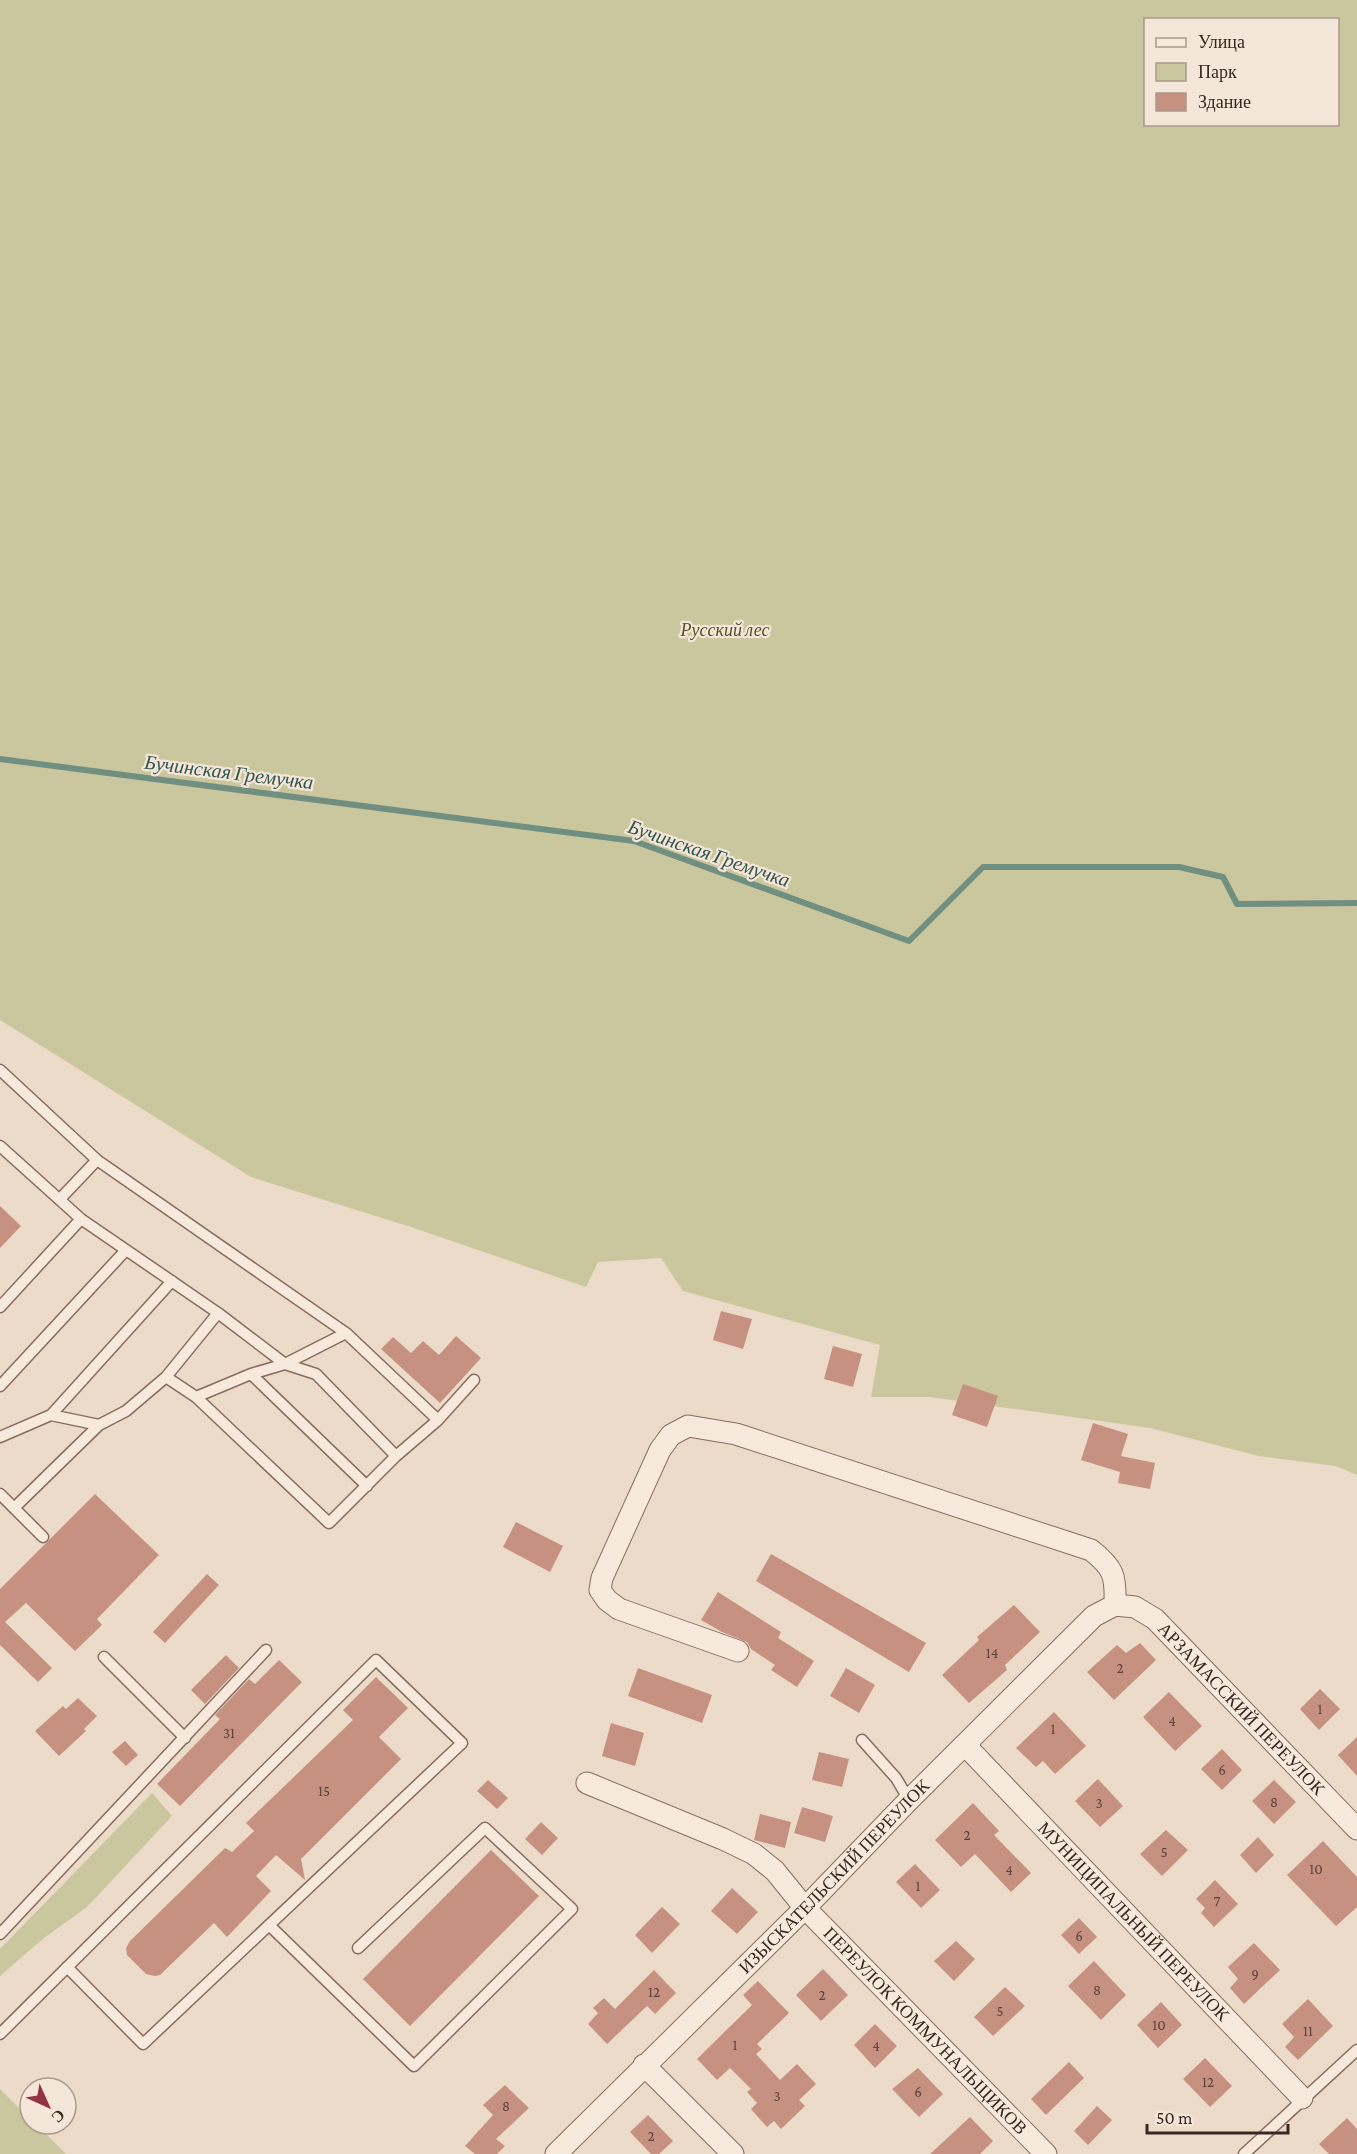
<svg xmlns="http://www.w3.org/2000/svg" width="1357" height="2154" viewBox="0 0 1357 2154" font-family="'Crimson Pro',serif">
  <style>
    .green { fill: #cac69d; fill-rule: evenodd }
    .lines { fill: none; stroke-linecap: round; stroke-linejoin: round }
    .stream { stroke: #708f81; stroke-width: 6 }
    .building { fill: #c79182 }
    .lane-casing { stroke: #876d5f; stroke-width: 13 }
    .street-casing { stroke: #876d5f; stroke-width: 23 }
    .lane { stroke: #f7eadc; stroke-width: 10 }
    .street { stroke: #f7eadc; stroke-width: 21 }
    .labels { text-anchor: middle; dominant-baseline: central; stroke-width: 4.5; stroke-linejoin: round; paint-order: stroke }
    .number-label { font-size: 15px; fill: #5c4239 }
    .park-label { font-size: 18px; font-style: italic; fill: #515429; stroke: #f4e6d8 }
    .street-label { font-size: 18px; fill: #392821; stroke: #f4e6d8 }
    .water-label { font-size: 20px; font-style: italic; fill: #32574e; stroke: #f4e6d8 }
  </style>
  <rect width="100%" height="100%" fill="#ecdbc9"/>
  <path class="green" d="M0 0H1357V1475L1336 1466 1259 1456 1150 1428 930 1397H871L880 1345 683 1291 661 1258 598 1262 586 1287 411 1227 251 1177 0 1020ZM1146 20H1338V124H1146Z
    M152 1793 172 1816 87 1907 44 1938 0 1976V1949Z
    M0 2089 30 2119V2124H36L66 2154H0Z"/>
  <g class="lines">
    <path class="stream" d="M0 759 634 841 909 941 983 867H1179L1223 877 1237 904 1357 903"/>
  </g>
  <path class="building" d="M0 1206 21 1226 0 1248Z
    M721 1311 752 1319 743 1349 713 1340Z
    M456 1336 481 1358 440 1403 381 1349 393 1337 411 1353 423 1341 439 1355Z
    M833 1346 862 1354 853 1387 824 1379Z
    M963 1384 998 1396 987 1427 952 1415Z
    M1093 1423 1128 1434 1121 1456 1155 1463 1150 1489 1118 1483 1120 1472 1081 1460Z
    M95 1494 159 1555 97 1619 102 1625 75 1651 26 1603 5 1622 52 1668 38 1682 0 1645V1589Z
    M516 1522 563 1546 550 1572 503 1547Z
    M771 1554 926 1643 909 1672 756 1581Z
    M207 1574 219 1585 165 1643 153 1632Z
    M718 1592 781 1632 778 1638 814 1661 797 1687 771 1670 775 1665 751 1649 747 1642 722 1632 701 1620Z
    M1014 1605 1040 1632 1005 1665 1007 1670 969 1703 942 1675 979 1640 977 1637Z
    M1140 1643 1156 1660 1114 1700 1087 1672 1117 1645 1126 1653Z
    M226 1655 239 1668 205 1704 191 1690Z
    M279 1660 302 1682 180 1806 157 1784 220 1719 215 1715 249 1679 255 1684Z
    M638 1668 712 1695 702 1723 628 1696Z
    M846 1668 875 1685 859 1713 830 1696Z
    M376 1677 408 1708 379 1737 401 1759 301 1859 305 1880 276 1855 256 1876 271 1891 227 1937 214 1923 160 1975 155 1976 146 1974 127 1955 126 1948 130 1941 225 1848 232 1852 254 1831 246 1823 353 1720 343 1710Z
    M1320 1689 1340 1709 1319 1730 1300 1709Z
    M1169 1692 1202 1726 1175 1751 1143 1717Z
    M78 1698 97 1716 84 1729 86 1731 59 1756 35 1731 63 1706 66 1709Z
    M1054 1712 1086 1746 1055 1774 1043 1761 1036 1767 1016 1748Z
    M611 1723 644 1733 635 1766 602 1756Z
    M1357 1737V1776L1338 1755Z
    M125 1741 138 1755 126 1766 112 1752Z
    M1222 1749 1242 1770 1222 1790 1201 1769Z
    M819 1752 849 1759 842 1787 812 1780Z
    M1098 1779 1123 1806 1100 1827 1075 1801Z
    M488 1780 508 1798 497 1809 477 1791Z
    M1274 1780 1296 1802 1274 1824 1252 1801Z
    M973 1803 999 1831 994 1835 1031 1873 1011 1892 975 1854 961 1867 935 1840Z
    M802 1807 833 1816 825 1842 794 1833Z
    M760 1814 791 1822 785 1848 754 1840Z
    M541 1822 558 1838 542 1855 525 1839Z
    M1166 1830 1188 1850 1162 1876 1140 1854Z
    M1258 1837 1274 1855 1256 1873 1240 1855Z
    M1323 1841 1357 1877V1907L1336 1926 1287 1875Z
    M491 1850 539 1896 410 2026 363 1979Z
    M915 1864 940 1890 921 1908 896 1882Z
    M1215 1880 1238 1904 1214 1927 1201 1913 1205 1908 1196 1899Z
    M732 1888 758 1912 737 1934 711 1911Z
    M662 1907 680 1924 652 1953 635 1935Z
    M1079 1918 1097 1937 1079 1954 1061 1935Z
    M956 1941 975 1959 954 1981 934 1961Z
    M1254 1943 1280 1970 1244 2004 1230 1988 1238 1979 1228 1967Z
    M1094 1961 1126 1995 1101 2020 1068 1986Z
    M823 1969 848 1995 821 2021 796 1995Z
    M654 1970 676 1993 655 2014 647 2006 607 2044 588 2024 598 2013 593 2008 604 1998 615 2009Z
    M758 1981 789 2013 757 2044 762 2049 756 2054 780 2080 797 2064 816 2084 799 2100 805 2106 781 2129 774 2121 767 2127 751 2109 757 2103 747 2092 751 2089 730 2068 717 2080 697 2059 752 2005 743 1995Z
    M1005 1987 1025 2006 993 2036 974 2017Z
    M1308 1999 1333 2026 1298 2060 1285 2047 1294 2037 1282 2024Z
    M1161 2002 1182 2025 1158 2048 1137 2025Z
    M875 2024 897 2046 875 2068 854 2045Z
    M1205 2058 1232 2086 1210 2107 1183 2079Z
    M1069 2062 1084 2078 1046 2115 1031 2099Z
    M918 2068 943 2094 919 2117 892 2089Z
    M505 2085 529 2108 496 2139 505 2146 497 2154H475L465 2146 493 2115 483 2105Z
    M1097 2106 1112 2120 1088 2145 1074 2131Z
    M648 2115 673 2141 659 2154H651L630 2132Z
    M970 2117 993 2141 980 2154H930Z
    M1347 2118 1357 2129V2154H1329L1319 2144Z"/>
  <g class="lines">
    <g class="lane-casing">
      <path id="lane" d="M0 1070 97 1160 346 1333 438 1420
        M0 1146 81 1219 218 1313 285 1364 316 1374 396 1456
        M60 1199 97 1160
        M0 1307 81 1219
        M251 1374 367 1486
        M166 1377 196 1397 251 1374 285 1364 346 1333
        M0 1386 126 1250
        M196 1397 329 1523 396 1456 438 1420 474 1380
        M51 1415 172 1281
        M0 1437 51 1415 99 1425
        M0 1494 43 1537
        M14 1508 99 1425 126 1411 166 1377 218 1313
        M104 1657 185 1738
        M862 1740 896 1778 909 1800
        M269 1925 414 2066 572 1909 485 1828 358 1948
        M0 1934 266 1650
        M0 2034 376 1660 462 1743 143 2044 67 1967
        M1244 2154 1357 2050"/>
    </g>
    <g class="street-casing">
      <g id="street">
        <path id="s1" d="M1115 1605 1135 1607 1155 1619 1357 1829"/>
        <path d="M738 1651 619 1609 607 1600 600 1590 602 1578 660 1450 671 1435 688 1426 736 1434 1091 1550C1114 1568 1116 1576 1115 1605"/>
        <path id="s2" d="M965 1745 1302 2098"/>
        <path id="s3" d="M587 1783 723 1839 754 1854 775 1871 805 1908 1046 2154"/>
        <path d="M644 2065 733 2154"/>
        <path id="s4" d="M556 2154 805 1908 909 1800 1094 1616 1115 1605"/>
      </g>
    </g>
    <use href="#lane" class="lane"/>
    <use href="#street" class="street"/>
  </g>
  <g class="labels">
    <g class="number-label">
      <text x="992" y="1653">14</text>
      <text x="1120" y="1668">2</text>
      <text x="1320" y="1709">1</text>
      <text x="1172" y="1721">4</text>
      <text x="1053" y="1729">1</text>
      <text x="229" y="1733">31</text>
      <text x="1222" y="1770">6</text>
      <text x="324" y="1791">15</text>
      <text x="1274" y="1802">8</text>
      <text x="1099" y="1803">3</text>
      <text x="967" y="1835">2</text>
      <text x="1164" y="1852">5</text>
      <text x="1316" y="1869">10</text>
      <text x="1009" y="1870">4</text>
      <text x="918" y="1886">1</text>
      <text x="1217" y="1901">7</text>
      <text x="1079" y="1936">6</text>
      <text x="1255" y="1974">9</text>
      <text x="1097" y="1990">8</text>
      <text x="654" y="1992">12</text>
      <text x="822" y="1995">2</text>
      <text x="1000" y="2011">5</text>
      <text x="1159" y="2025">10</text>
      <text x="1308" y="2031">11</text>
      <text x="735" y="2045">1</text>
      <text x="876" y="2046">4</text>
      <text x="1208" y="2082">12</text>
      <text x="918" y="2092">6</text>
      <text x="777" y="2096">3</text>
      <text x="506" y="2106">8</text>
      <text x="651" y="2136">2</text>
    </g>
    <g class="park-label">
      <text x="725" y="630">Русский лес</text>
    </g>
    <g class="street-label">
      <text stroke="none"><textPath href="#s1" startOffset="168">АРЗАМАССКИЙ ПЕРЕУЛОК</textPath></text>
      <text stroke="none"><textPath href="#s4" startOffset="393">ИЗЫСКАТЕЛЬСКИЙ ПЕРЕУЛОК</textPath></text>
      <text stroke="none"><textPath href="#s2" startOffset="244">МУНИЦИПАЛЬНЫЙ ПЕРЕУЛОК</textPath></text>
      <text stroke="none"><textPath href="#s3" startOffset="428">ПЕРЕУЛОК КОММУНАЛЬЩИКОВ</textPath></text>
    </g>
    <g class="water-label">
      <text transform="translate(229 772) rotate(7)">Бучинская Гремучка</text>
      <text transform="translate(709 853) rotate(19)">Бучинская Гремучка</text>
    </g>
  </g>
  <rect x="1144" y="18" width="195" height="108" fill="#f4e6d8" stroke="#a99a8f" stroke-width="1.5"/>
  <rect x="1156" y="38" width="30" height="9" fill="#f7eadc" stroke="#a99a8f" stroke-width="1.5"/>
  <text x="1198" y="48" font-size="18" fill="#392821">Улица</text>
  <rect x="1156" y="63" width="30" height="18" fill="#cac69d" stroke="#a99a8f" stroke-width="1.5"/>
  <text x="1198" y="78" font-size="18" fill="#392821">Парк</text>
  <rect x="1156" y="93" width="30" height="18" fill="#c79182" stroke="#a99a8f" stroke-width="1.5"/>
  <text x="1198" y="108" font-size="18" fill="#392821">Здание</text>
  <g transform="translate(48 2106) rotate(135)"><circle r="28" fill="#f4e6d8" stroke="#a99a8f" stroke-width="1.5"/>
  <path d="M0-4.5L10 22L0 15L-10 22Z" fill="#923346"/>
  <text y="-9" font-size="16" font-weight="bold" text-anchor="middle" fill="#392821">С</text>
  </g>
  <path d="M1147 2124v9h141v-9" fill="none" stroke="#392821" stroke-width="3"/>
  <text x="1156" y="2124" font-size="18" fill="#392821" stroke="#f4e6d8" stroke-width="4.5" paint-order="stroke">50 m</text>
</svg>
